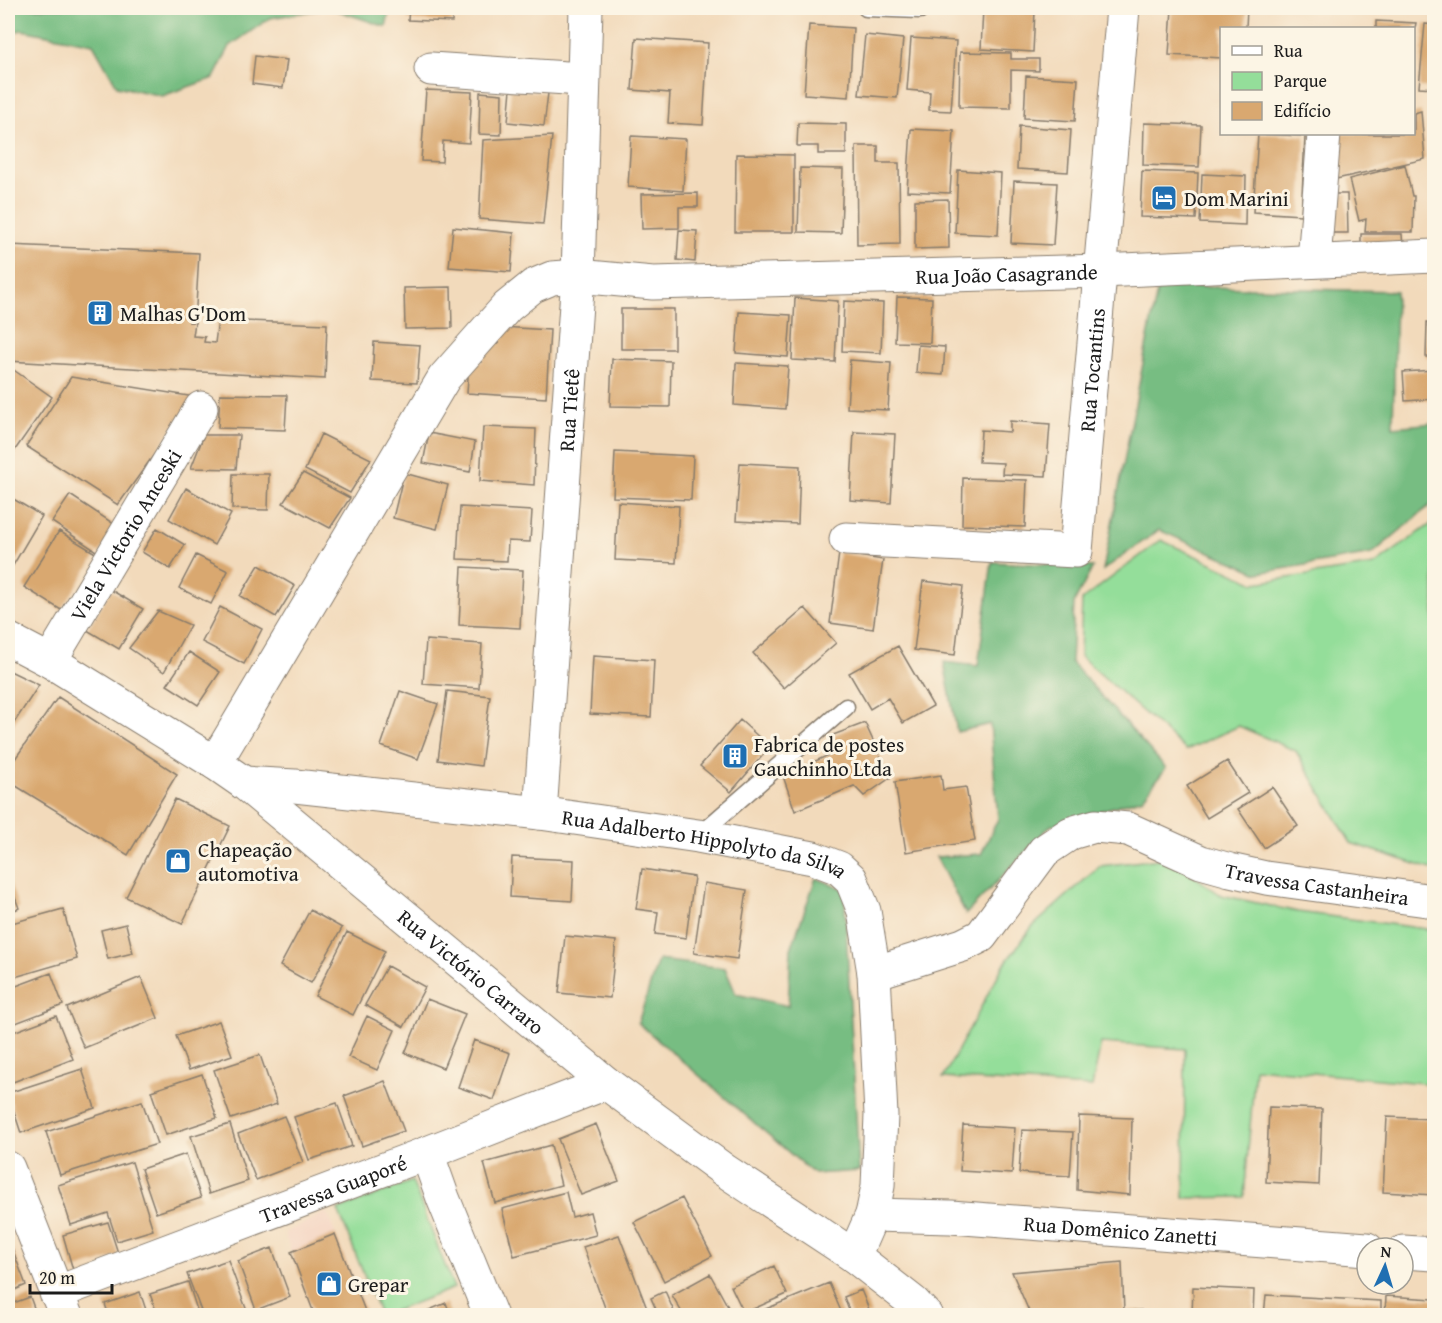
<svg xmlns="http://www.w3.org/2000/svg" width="1442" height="1323" viewBox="0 0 1442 1323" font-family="'Gentium Book Plus',serif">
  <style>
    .built { fill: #f4d3c0 }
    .green { fill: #94de9a; stroke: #587d5b; stroke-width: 1.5 }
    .forest { fill: #77bd82; stroke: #4a6c4f; stroke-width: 1.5 }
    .building { fill: #d9a870 }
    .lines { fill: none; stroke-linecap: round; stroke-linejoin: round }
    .service-casing { stroke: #877b6c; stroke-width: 19 }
    .minor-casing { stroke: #877b6c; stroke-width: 35 }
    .tertiary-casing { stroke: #877b6c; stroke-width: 35 }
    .secondary-casing { stroke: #877b6c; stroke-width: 35 }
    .service { stroke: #fff; stroke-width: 16 }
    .minor { stroke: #fff; stroke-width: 33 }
    .tertiary { stroke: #fff; stroke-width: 33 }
    .secondary { stroke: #fff; stroke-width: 33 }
    .labels { text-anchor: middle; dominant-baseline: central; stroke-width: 6; stroke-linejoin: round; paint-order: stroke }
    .poi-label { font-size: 21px; fill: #1c1c1c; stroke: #fcf5e5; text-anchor: start }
    .street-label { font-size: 21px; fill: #1c1c1c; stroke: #fcf5e5 }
  </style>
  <rect width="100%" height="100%" fill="#fcf5e5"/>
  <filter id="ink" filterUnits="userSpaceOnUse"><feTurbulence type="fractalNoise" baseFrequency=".0167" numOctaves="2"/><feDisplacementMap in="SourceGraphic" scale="12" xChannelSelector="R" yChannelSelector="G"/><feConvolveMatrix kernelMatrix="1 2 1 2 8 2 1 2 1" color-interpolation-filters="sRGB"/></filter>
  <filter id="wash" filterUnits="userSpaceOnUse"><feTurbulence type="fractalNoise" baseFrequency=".008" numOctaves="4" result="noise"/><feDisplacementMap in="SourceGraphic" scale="24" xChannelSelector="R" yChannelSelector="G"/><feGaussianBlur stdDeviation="1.35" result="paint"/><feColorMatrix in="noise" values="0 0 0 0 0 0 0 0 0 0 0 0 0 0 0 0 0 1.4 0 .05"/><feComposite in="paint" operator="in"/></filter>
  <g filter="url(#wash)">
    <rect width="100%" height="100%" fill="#f2dabb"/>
    <path class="built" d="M327 1212 367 1315H315L284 1233Z"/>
    <path class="green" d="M1434 522V870L1351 843 1296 751 1239 726 1186 750 1080 656 1082 600 1161 540 1255 583 1374 565Z
      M1168 858 1221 895 1298 912 1434 930V1084L1255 1068 1244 1197 1184 1198 1185 1049 1101 1043 1092 1087 943 1078 1003 966 1032 927 1100 866Z
      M412 1181 454 1288 384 1315H380L338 1210Z"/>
    <path class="forest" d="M8 8H390L386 27 330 8 270 18 230 46 214 78 162 96 117 86 93 44 22 30 8 33Z
      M1158 286 1396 291 1393 427 1434 423V502L1372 554 1258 573 1159 530 1103 570Z
      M992 562 1093 567 1074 603 1071 662 1166 768 1143 798 1050 826 966 914 936 857 981 854 998 819 990 724 957 732 944 662 978 666Z
      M816 878 844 889 859 1171 814 1174 638 1023 658 960 725 968 736 994 788 1006 791 949Z"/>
    <g id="blocks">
      <path class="building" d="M409 8H453L452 22 408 20Z
        M983 8 1035 11 1033 52 981 49Z
        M1172 8H1247L1246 28H1222V58L1169 55Z
        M1376 21 1416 23 1415 28H1376Z
        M1425 24 1434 25V88L1419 87Z
        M809 25 853 28 849 97 804 94Z
        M865 35 903 39 897 98 859 95Z
        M636 38 708 43 703 125 668 123 670 93 632 90Z
        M911 38 956 41 951 111 929 110 930 92 907 90Z
        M960 52 1011 53V59H1039V71L1011 70V108L959 107Z
        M255 56 287 60 283 88 252 84Z
        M10 60 11 116H8V61Z
        M1026 76 1078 79 1075 121 1024 118Z
        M511 89 548 93 544 126 508 122Z
        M426 90 472 92 469 143 443 141 442 162 421 161Z
        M480 92 502 94 501 135 479 134Z
        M1421 111 1425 159 1332 180 1340 134H1414V113Z
        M798 123 846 124V154H818V146H797Z
        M1144 123 1201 125 1199 167 1143 165Z
        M1019 126 1071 130 1068 172 1017 169Z
        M911 129 954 131 950 193 907 191Z
        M1258 134 1305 136 1301 215 1253 212Z
        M552 136 543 224 479 219 483 140Z
        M631 136 686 139 683 191 628 187Z
        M856 146H878V163H899L900 244 857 245Z
        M736 154 794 155V232H735Z
        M1405 165 1412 196H1414L1413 232H1365L1366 219 1359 221 1349 179Z
        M800 168 843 169 841 233 798 232Z
        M958 170 1001 173 998 235 955 233Z
        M1142 171 1198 173 1196 219 1140 217Z
        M1202 174 1246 176 1245 225 1200 223Z
        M1014 181 1057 183 1053 245 1011 243Z
        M698 193V207H679V228L642 229 641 194Z
        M1325 194H1347L1348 233H1326Z
        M948 199 949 248 915 249V200Z
        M453 227 514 233 511 272 449 267Z
        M679 230 697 231 695 262 677 260Z
        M1361 234H1402L1403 248 1361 249Z
        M8 245 199 253 196 306 189 322H195L193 336 205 337 204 342 215 343 218 320 327 324 325 379 8 361Z
        M451 287 452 328 405 329 404 288Z
        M897 297 932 298 930 343 895 342Z
        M795 298 838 301 835 362 792 360Z
        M844 301 883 303 881 353 842 351Z
        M621 309H674V349H621Z
        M739 312 791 315 788 357 736 353Z
        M1427 322H1434V357H1426Z
        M501 327 550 330 546 398 467 393 469 362H482L483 345 498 344Z
        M374 342 420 345 417 383 372 381Z
        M918 345 945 347 943 375 916 373Z
        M612 359 671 361 670 407 610 406Z
        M850 360 891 363 888 410 847 408Z
        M736 363 788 366 785 409 734 405Z
        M8 366 52 397 8 460Z
        M1434 370V399L1405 401 1403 372Z
        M71 377 195 397 118 505 26 446Z
        M220 394 287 395 285 430 218 428Z
        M1010 421 1050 424 1046 476 1002 474 1003 463 979 462 981 430 1010 432Z
        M483 427 536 429 534 485 480 481Z
        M854 432 895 434 891 503 850 500Z
        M429 433 475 442 470 472 423 463Z
        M321 434 371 459 350 493 305 470Z
        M204 435H239L236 469 191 468Z
        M615 452 693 456 691 500 613 497Z
        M740 463 800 466 798 524 736 521Z
        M303 473 350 498 330 528 283 503Z
        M404 473 448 485 437 529 393 518Z
        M233 474H269L268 510 232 509Z
        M963 478 1027 480 1025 527 962 525Z
        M186 488 231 514 214 545 169 519Z
        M70 495 117 526 99 553 52 522Z
        M10 497 42 516 8 574V500Z
        M618 502 679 506 676 563 615 560Z
        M460 507 532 511 530 542 508 541 507 561 457 559Z
        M157 528 185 545 170 569 142 552Z
        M59 531 97 554 61 610 24 587Z
        M839 553 883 560 873 629 830 623Z
        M196 555 228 571 211 604 179 588Z
        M259 565 295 586 276 617 240 596Z
        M462 567 523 570 520 628 459 625Z
        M923 581 963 586 955 655 914 650Z
        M111 590 143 609 119 649 87 630Z
        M220 607 262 629 244 664 202 642Z
        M805 608 836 643 784 688 753 653Z
        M158 611 190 625 164 672 129 648Z
        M426 640 482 644 479 688 423 684Z
        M898 646 933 706 903 723 888 698 870 709 849 673Z
        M189 652 220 672 198 705 167 685Z
        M593 656 654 660 651 717 590 714Z
        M8 670 39 685 8 732Z
        M400 691 438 704 418 759 381 746Z
        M447 691 490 696 481 766 438 760Z
        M58 697 177 774 128 855 8 781V769Z
        M740 720 770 747 731 792 700 766Z
        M865 723 890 778 864 796 854 786 795 811 783 776 831 754 833 735Z
        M1227 761 1248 793 1207 818 1187 786Z
        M941 775 943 790 966 787 975 841 906 852 895 782Z
        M1272 787 1298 826 1264 848 1238 809Z
        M175 799 230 826 182 924 126 897Z
        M512 857 574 860 572 901 510 897Z
        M642 869 694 877 686 938 655 934 658 912 636 909Z
        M8 879 19 908 8 913Z
        M704 883 747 890 737 959 694 953Z
        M63 909 77 959 8 979V924Z
        M310 910 342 928 311 983 280 966Z
        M126 924 133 953 108 959 101 930Z
        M347 932 385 951 353 1015 315 996Z
        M565 936 616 941 610 998 559 993Z
        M387 966 425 987 404 1027 365 1005Z
        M51 973 63 1005 8 1026V989Z
        M141 977 158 1018 84 1048 67 1008Z
        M427 999 465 1014 443 1068 405 1053Z
        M56 1016 73 1059 13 1082 8 1069V1034Z
        M367 1016 395 1030 377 1070 348 1057Z
        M219 1021 232 1055 189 1070 176 1036Z
        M474 1040 510 1053 494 1100 458 1087Z
        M260 1055 277 1104 231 1119 214 1070Z
        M82 1069 95 1108 21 1133 8 1093Z
        M202 1074 217 1118 166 1135 151 1091Z
        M385 1081 404 1131 362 1146 344 1096Z
        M142 1101 157 1144 60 1175 46 1132Z
        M337 1103 352 1146 309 1160 294 1117Z
        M1269 1107 1322 1109 1319 1185 1266 1182Z
        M284 1116 303 1162 256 1180 238 1134Z
        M1079 1116 1132 1118 1130 1195 1077 1190Z
        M1387 1117 1434 1119V1195L1383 1192Z
        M230 1124 248 1181 209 1194 191 1136Z
        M596 1124 619 1181 581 1195 558 1139Z
        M963 1125 1015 1128 1012 1174 960 1171Z
        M1022 1130 1073 1132 1070 1176 1019 1173Z
        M551 1145 561 1185 495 1203 484 1163Z
        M186 1154 201 1198 156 1213 141 1169Z
        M132 1162 153 1230 117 1241 108 1213 71 1225 58 1185Z
        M566 1192 572 1217 590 1212 596 1235 514 1256 502 1209Z
        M682 1198 712 1256 664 1281 634 1222Z
        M108 1222 119 1256 73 1270 63 1235Z
        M335 1234 367 1316H315L291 1252Z
        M619 1235 649 1314 645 1316H608L583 1247Z
        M12 1248 26 1285 8 1293V1250Z
        M272 1248 290 1297 256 1310 238 1261Z
        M228 1260 247 1311 234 1316H203L187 1274Z
        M1122 1262 1124 1311 1091 1316H1031L1012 1272Z
        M774 1266 787 1294 744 1313 731 1286Z
        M710 1274 733 1316H684L672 1295Z
        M188 1282 199 1316H158L150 1294Z
        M829 1283 843 1316H757L756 1313Z
        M1193 1287 1254 1290 1253 1316H1192Z
        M861 1290 871 1314 851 1316 844 1297Z
        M665 1291 676 1316H659L651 1298Z
        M140 1292 148 1316H109L105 1304Z
        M1266 1295 1381 1301V1316H1264Z
        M1386 1296 1434 1299V1316H1385Z
        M30 1297 37 1316H8V1305Z
        M446 1303 451 1316H417V1315Z
        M1141 1310V1316H1110L1124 1311Z"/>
    </g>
  </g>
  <g filter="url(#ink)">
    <use href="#blocks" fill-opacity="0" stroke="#877b6c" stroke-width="1.5"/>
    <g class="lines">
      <g class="service-casing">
        <path id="service" d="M866 8 920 10
          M698 836 846 707"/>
      </g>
      <g class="minor-casing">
        <g id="minor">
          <path d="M431 69 582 79"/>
          <path d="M1314 261 1324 134"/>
          <path id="s1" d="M846 539 1076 551 1123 8"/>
          <path id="s2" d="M50 661 201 408"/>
          <path id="s3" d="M215 763 444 378 507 307 533 286 552 278 578 276 653 283 1101 271 1434 256"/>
          <path id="s4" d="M244 783 295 786 540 813 698 836 813 858 839 868 851 879 864 911 874 973 881 1115 878 1186 872 1215 854 1256"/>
          <path id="s5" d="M540 813 578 276 586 8"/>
          <path id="s6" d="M874 973 963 945 981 936 1044 851 1071 833 1095 826 1128 829 1201 862 1230 870 1266 878 1434 901"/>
          <path d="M427 1153 443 1198 491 1316"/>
          <path id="s7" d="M872 1215 951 1217 1367 1249"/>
          <path d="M1403 1252 1434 1254"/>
          <path id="s8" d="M56 1293 427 1153 606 1083"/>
        </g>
      </g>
      <g class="tertiary-casing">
        <path id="tertiary" d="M8 1168 66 1316"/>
      </g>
      <g class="secondary-casing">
        <g id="secondary">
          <path id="s9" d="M8 639 50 661 215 763 244 783 606 1083 724 1170 854 1256 913 1302 926 1316"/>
        </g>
      </g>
      <use href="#service" class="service"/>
      <use href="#minor" class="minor"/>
      <use href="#tertiary" class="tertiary"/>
      <use href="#secondary" class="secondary"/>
    </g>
  </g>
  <defs>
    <g id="hotel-square" transform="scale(1.35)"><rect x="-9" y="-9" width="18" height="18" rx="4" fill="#1f6fb2" stroke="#fcf5e5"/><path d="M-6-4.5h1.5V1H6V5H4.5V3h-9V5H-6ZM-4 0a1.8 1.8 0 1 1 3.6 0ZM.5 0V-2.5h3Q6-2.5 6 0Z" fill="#fff"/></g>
    <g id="building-square" transform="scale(1.35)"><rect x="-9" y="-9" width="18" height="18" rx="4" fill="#1f6fb2" stroke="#fcf5e5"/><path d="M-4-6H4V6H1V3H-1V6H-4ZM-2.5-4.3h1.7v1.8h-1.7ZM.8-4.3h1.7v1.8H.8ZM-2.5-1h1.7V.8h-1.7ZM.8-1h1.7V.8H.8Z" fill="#fff"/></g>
    <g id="shop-square" transform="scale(1.35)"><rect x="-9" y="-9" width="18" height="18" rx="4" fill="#1f6fb2" stroke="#fcf5e5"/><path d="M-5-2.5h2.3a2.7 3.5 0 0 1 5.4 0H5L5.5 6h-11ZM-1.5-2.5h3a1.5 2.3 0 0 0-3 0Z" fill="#fff"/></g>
  </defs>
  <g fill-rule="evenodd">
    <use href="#hotel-square" x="1164" y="198"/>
    <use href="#building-square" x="100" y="313"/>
    <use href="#building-square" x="735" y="756"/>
    <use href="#shop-square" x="178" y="861"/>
    <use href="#shop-square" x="329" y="1284"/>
  </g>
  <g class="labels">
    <g class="poi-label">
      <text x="1184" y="198">Dom Marini</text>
      <text x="120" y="313">Malhas G'Dom</text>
      <text x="754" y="744">Fabrica de postes<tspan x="754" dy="24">Gauchinho Ltda</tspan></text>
      <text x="198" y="849">Chapeação<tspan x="198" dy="24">automotiva</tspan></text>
      <text x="348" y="1284">Grepar</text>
    </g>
    <g class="street-label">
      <text stroke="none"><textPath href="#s3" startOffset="1052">Rua João Casagrande</textPath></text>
      <text stroke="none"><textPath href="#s1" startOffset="412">Rua Tocantins</textPath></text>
      <text stroke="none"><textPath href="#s5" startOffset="404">Rua Tietê</textPath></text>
      <text stroke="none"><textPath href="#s2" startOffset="147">Viela Victorio Anceski</textPath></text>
      <text stroke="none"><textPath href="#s4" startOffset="465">Rua Adalberto Hippolyto da Silva</textPath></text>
      <text stroke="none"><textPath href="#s6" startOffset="508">Travessa Castanheira</textPath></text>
      <text stroke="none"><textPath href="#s9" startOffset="572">Rua Victório Carraro</textPath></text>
      <text stroke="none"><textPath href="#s8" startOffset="296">Travessa Guaporé</textPath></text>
      <text stroke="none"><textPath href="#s7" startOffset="249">Rua Domênico Zanetti</textPath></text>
    </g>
  </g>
  <rect width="1442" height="1323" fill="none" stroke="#fcf5e5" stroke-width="30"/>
  <rect x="1220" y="27" width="195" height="108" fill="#fcf5e5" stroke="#a29e95" stroke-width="1.5"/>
  <rect x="1232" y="46" width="30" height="9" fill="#ffffff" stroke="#a29e95" stroke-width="1.5"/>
  <text x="1274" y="57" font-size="18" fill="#1c1c1c">Rua</text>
  <rect x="1232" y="72" width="30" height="18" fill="#94de9a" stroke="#a29e95" stroke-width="1.5"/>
  <text x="1274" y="87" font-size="18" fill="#1c1c1c">Parque</text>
  <rect x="1232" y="102" width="30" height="18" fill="#d9a870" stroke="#a29e95" stroke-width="1.5"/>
  <text x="1274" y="117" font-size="18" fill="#1c1c1c">Edifício</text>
  <g transform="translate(1385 1266) rotate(4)"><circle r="28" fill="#fcf5e5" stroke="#a29e95" stroke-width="1.5"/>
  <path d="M0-4.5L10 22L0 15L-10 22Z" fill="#1f6fb2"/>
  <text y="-9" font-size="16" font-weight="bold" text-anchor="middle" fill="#1c1c1c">N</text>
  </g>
  <path d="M30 1284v9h82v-9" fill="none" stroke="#1c1c1c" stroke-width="3"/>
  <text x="39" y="1284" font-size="18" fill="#1c1c1c" stroke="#fcf5e5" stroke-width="4.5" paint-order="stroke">20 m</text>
</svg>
